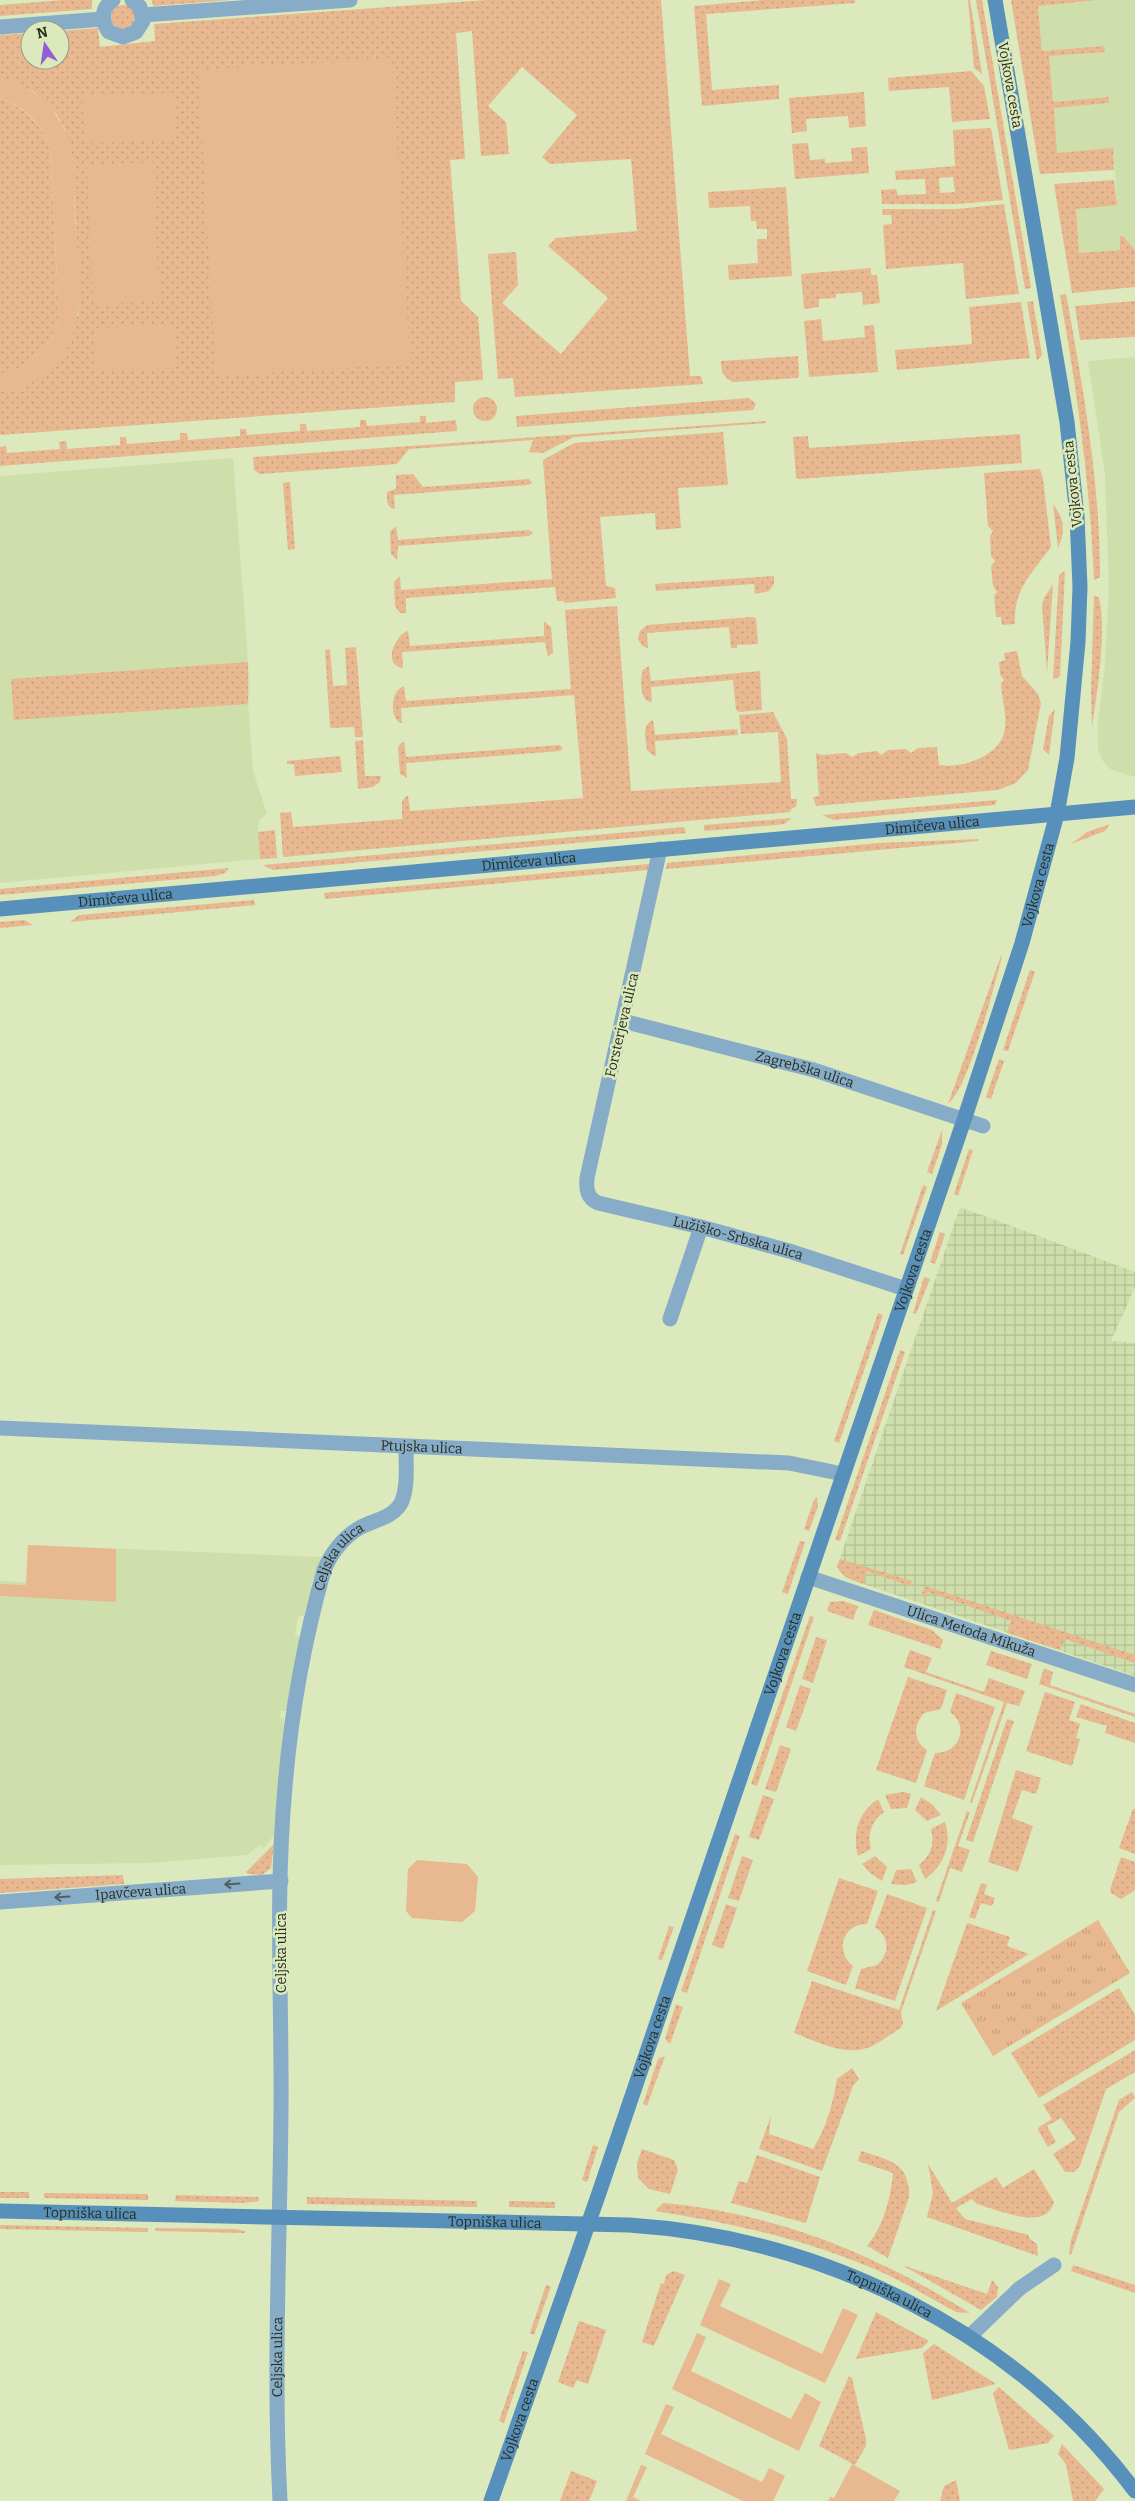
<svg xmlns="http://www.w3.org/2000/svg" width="1135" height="2501" viewBox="0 0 1135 2501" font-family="Bitter,serif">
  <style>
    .built { fill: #cfdfab }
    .industrial { fill: url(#industrial-grid) }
    .grass { fill: url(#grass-dots); fill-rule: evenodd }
    .park { fill: url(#park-tufts) }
    .garden { fill: #e8b890 }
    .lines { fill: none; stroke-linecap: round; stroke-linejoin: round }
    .street { stroke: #87acc8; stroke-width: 15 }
    .secondary { stroke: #5790ba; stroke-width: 15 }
    .oneway { stroke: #4e6061 }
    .labels { text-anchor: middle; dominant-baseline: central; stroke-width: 5; stroke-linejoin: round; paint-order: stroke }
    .street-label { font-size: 14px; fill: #282d1c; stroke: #dbe9bc }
  </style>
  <defs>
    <pattern id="industrial-grid" width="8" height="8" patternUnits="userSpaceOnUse" patternTransform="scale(1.25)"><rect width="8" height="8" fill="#cfdfab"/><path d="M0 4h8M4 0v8" fill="none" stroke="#b2c093"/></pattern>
    <pattern id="grass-dots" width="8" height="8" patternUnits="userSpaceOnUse" patternTransform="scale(1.25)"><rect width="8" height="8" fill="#e8b890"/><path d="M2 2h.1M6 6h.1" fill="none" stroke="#c79e7c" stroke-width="1.8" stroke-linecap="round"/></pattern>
    <pattern id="park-tufts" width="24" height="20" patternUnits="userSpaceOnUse" patternTransform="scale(1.25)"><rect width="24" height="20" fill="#e8b890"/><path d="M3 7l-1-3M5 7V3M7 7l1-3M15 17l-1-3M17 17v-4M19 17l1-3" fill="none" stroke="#c79e7c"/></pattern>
  </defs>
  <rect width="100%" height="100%" fill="#dbe9bc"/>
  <path class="built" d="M1098 0H1135V250L1123 236H1120L1121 250 1079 253 1076 208 1117 204 1113 149 1057 153 1054 108 1108 103V97L1053 102 1049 56 1104 52V46L1042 51 1038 6Z
    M1135 357V777L1110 769 1103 761 1098 750V723L1105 664 1109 586 1105 474 1088 361Z
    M233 458 250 689 248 704 253 771 267 814 260 819 258 825 260 859 0 883V476Z
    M28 1545 322 1557 313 1579 304 1615 298 1617 295 1635 300 1636 286 1711H281L280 1717 284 1719 274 1835 263 1849 260 1845 247 1855 149 1863 0 1865V1581L26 1582Z"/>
  <path class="industrial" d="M960 1207 1135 1272V1287L1111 1341 1135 1343V1676L846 1578 837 1567Z"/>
  <path class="grass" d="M63 0H92V9L0 16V5Z
    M152 0H232L153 6Z
    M486 0H661L690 376H701L703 384 515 397 513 378 498 379 488 254 516 252 518 285 502 303 561 354 608 298 548 246 556 238 637 231 631 159 550 164 542 157 577 115 522 67 488 106 506 122 509 154 481 156 472 31 456 33 465 159 450 160 461 301 478 317 483 380 455 382V402L0 435V392L19 388 78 316 79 300 73 161 65 129 57 115 34 92 20 85 0 79V35L30 33V60H60V31L98 28 100 47 155 41 154 24Z
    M765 0H855V3L706 14 712 90 779 85V99L702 106 694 6Z
    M968 0H970L982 74 974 68Z
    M976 0H982L1031 288 1025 289Z
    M1011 0H1098L1038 6 1042 51 1104 46 1105 52 1049 56 1053 102 1108 97 1109 103 1054 108 1057 153 1113 148 1114 170 1040 174Z
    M111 17a12 12 0 1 1 24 0a12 12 0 1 1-24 0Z
    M971 71 984 86 990 119 952 122 949 87 889 91 888 78Z
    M864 92 866 126 849 128 848 116 806 119 807 131 792 133 789 98Z
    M0 98C25 108 40 122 50 147L59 316C53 346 31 368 0 374Z
    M991 128 1003 200 958 204H882L881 190 896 189 898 195 926 194 925 179 896 180 895 171 955 166 953 130ZM953 177 955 192 940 193 939 178Z
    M808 143 810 160 825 159V163L852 161 851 148 867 147 869 173 795 179 792 144Z
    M1114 180 1117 205 1076 209 1079 253 1120 250V236H1123L1135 250V287L1072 293 1054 184Z
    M786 187 792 276 729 280 728 265 758 263 757 239H767V229H757L756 221H751L750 206 709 208 708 192Z
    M1004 204 1019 294 966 299 963 263 886 269 883 225 892 224 891 215H883L882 209H958Z
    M871 268V275H877L880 303 863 305 862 292 836 294V298L819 299V307L804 309 801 274Z
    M1066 294C1083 387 1100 481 1100 577L1094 580C1090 483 1077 391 1060 295Z
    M1033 301 1042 355 1037 361 1027 302Z
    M1135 301V337L1080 340 1075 306Z
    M1021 302 1030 358 897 370 895 350 972 344 969 307Z
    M821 319 823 341 865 337 864 326 874 325 878 372 809 377 804 321Z
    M798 356 799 376 797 378 733 382C723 377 721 372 721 361Z
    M473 409a12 12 0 1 1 24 0a12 12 0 1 1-24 0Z
    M749 398 756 404 753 410 517 427 516 416Z
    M420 416H426V423L456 420 457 431 0 466V447L6 446 7 453 60 449 59 442 66 441 67 449 120 445V437H126L127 444 180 440V433H187L188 440 240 436V429H246L247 435 300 431V424H306L307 431 360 427V420H366L367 426 420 422Z
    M766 421V423L574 437 543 453 529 452 533 440 409 449 397 464 260 474 254 470 253 457Z
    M723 432 728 485 678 488 681 528 656 530 655 513 600 517 606 586 615 588 616 598 565 603 564 601H557L555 587 406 598V613H400L395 606 394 582 400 576 401 590 552 579 543 460 574 443Z
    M1020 434 1022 463 799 479 796 477 793 437 808 436 809 448Z
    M1040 469 1043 479 1051 547C1032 573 1013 590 1015 624L1002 625 1001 617H996L994 596 997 592 993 586 991 566 995 561 991 556 990 536 993 531 988 526 984 473Z
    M413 474 423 487 529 479 532 483 528 485 394 495 395 509C386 508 387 500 387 492L396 489V475Z
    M290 482 295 549 288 550 283 483Z
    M1053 504C1064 518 1066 531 1058 548Z
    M396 526 398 540 529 530 533 533 529 536 398 546 397 560 391 554 390 532Z
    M1065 571 1060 676 1055 679 1053 678 1059 575Z
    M774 576V584L769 591 755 594 754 584 656 591 655 584Z
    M1053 584 1047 672 1042 606 1044 598Z
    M1094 595 1099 598C1107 630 1097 694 1092 727L1091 692Z
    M617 606 631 791 781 782 778 732 741 734 739 715 773 712 787 739 791 799H797L796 807 792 808 790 812 283 857 280 813 291 812 293 827 402 819V802L406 796H408L410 811 583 798 574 695 401 708 402 723H400C389 716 391 690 404 686L406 701 571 689 565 610Z
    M752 617 756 618 758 644 737 645V648H731L729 627 647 633 648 648 642 646 638 639 640 631 647 625Z
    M544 621 551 627 553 652 548 657 545 642 402 652 403 668C382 665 395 635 408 631L410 646 544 636Z
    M356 647 363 737H355L354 727 330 728 325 650 330 649 333 686 347 685 345 648Z
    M1017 651 1022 676 1038 694 1041 703 1028 770 1016 783 998 790 816 806 813 797 819 796 816 753 822 755 846 753 852 757 859 753 877 751 881 755 888 750 906 749 911 753 918 748 937 747 939 765C960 769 998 757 1004 733 1008 717 1002 701 1001 684L1004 680 1000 674 999 662 1005 660 1004 653Z
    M248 662V704L14 720 11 679Z
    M649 666 651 681 760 671 762 710 739 712 736 710 733 680 651 687 652 702 647 701C640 694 640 679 643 670Z
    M1055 709 1049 755 1043 749 1049 716Z
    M653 720 655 735 737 729 738 735 655 741 656 756H654L647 750C646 739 641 725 653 720Z
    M363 740 365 776H381L380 782 373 787 358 789 355 741Z
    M404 742 406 757 559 745 563 748 560 751 406 763 407 778 400 774 398 748 400 744Z
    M340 756 342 772 295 776 294 764H287V761Z
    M997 800 995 805 834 820 822 815Z
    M792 818 784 824 776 825 704 831V825Z
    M1110 824 1105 831 1071 844 1087 832Z
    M684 827 686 833 273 870 263 865Z
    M275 830 277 858 260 859 258 832Z
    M979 839 978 841 666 869 667 863 879 843Z
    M649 864 648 870 325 899 324 893Z
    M229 868 225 873 215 876 0 895V889Z
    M254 900 255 905 70 922 79 915Z
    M24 920 33 925 0 928V922Z
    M1001 956 1002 957C993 989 970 1085 948 1104Z
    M1030 970 1035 972 1008 1051 1003 1050Z
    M999 1059 1004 1061 991 1099 986 1097Z
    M942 1130V1144L932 1174 927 1172Z
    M969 1149 973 1150 958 1196 954 1194Z
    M923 1185 927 1187 903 1255 900 1254Z
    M940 1232 945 1234 935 1264 930 1262Z
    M924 1277 930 1279 916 1314 913 1313Z
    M878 1313 883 1315 839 1443 834 1441Z
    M900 1350 905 1352 840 1541 835 1540Z
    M817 1497 818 1506 809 1531 804 1529 814 1500Z
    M800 1541 805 1542 788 1594 782 1592Z
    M840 1559 912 1581 910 1586 867 1571 863 1584C852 1580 843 1577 837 1567Z
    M925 1586 1135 1655V1663L1065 1639 1060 1650 1007 1633 1011 1621 928 1592 925 1599 922 1593Z
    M843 1601 858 1606 853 1620 827 1611 830 1602Z
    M874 1610 932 1630 943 1640 940 1649 868 1625Z
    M810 1616 814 1617 757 1786 751 1784Z
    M816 1637 827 1640 813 1683 802 1679Z
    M910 1650 932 1658 926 1672 984 1692 989 1678 1025 1691 1019 1706 1007 1703 972 1803 970 1802 1004 1702 904 1667Z
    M991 1651 1032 1664 1027 1679 986 1665Z
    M1044 1668 1053 1672 1050 1685 1135 1714V1717L1039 1684Z
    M908 1677 947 1690 941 1709 924 1713C913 1725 913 1741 927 1750L916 1783 876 1770Z
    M800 1685 811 1689 796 1731 786 1727Z
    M1045 1692 1075 1702 1069 1720 1080 1724 1076 1738 1080 1739 1072 1766 1026 1751Z
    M956 1693 995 1707 964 1800 924 1786 935 1753C959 1754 970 1726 950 1712Z
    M1081 1704 1135 1723V1743L1105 1733 1107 1726 1076 1717Z
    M1007 1719 1014 1721 973 1842 966 1840Z
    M780 1745 791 1749 776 1792 765 1789Z
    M1016 1770 1041 1778 1036 1794 1022 1790 1012 1818 1033 1826 1018 1872 988 1862Z
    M903 1792 911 1794 907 1808 891 1809 885 1795Z
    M763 1795 774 1799 759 1840 749 1837Z
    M921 1797 933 1805 941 1815 927 1821 915 1810Z
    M878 1799 884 1812C871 1821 867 1835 871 1849L858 1856C852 1833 858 1813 878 1799Z
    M1133 1809H1135V1854L1119 1848Z
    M967 1811 970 1812 958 1846 970 1850 962 1872 950 1868 939 1902 936 1901Z
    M945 1822C952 1844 945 1865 925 1879L919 1865C931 1856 935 1843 931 1829Z
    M735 1834 740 1836 687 1993 681 1991Z
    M274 1844 271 1868 262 1875 248 1874 246 1872Z
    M742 1856 753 1860 739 1901 728 1898Z
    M875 1856 887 1867 882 1881 870 1873 862 1864Z
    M1121 1857 1135 1862V1890L1121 1899 1111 1893 1110 1890Z
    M911 1869 917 1882 906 1885 891 1884 896 1870Z
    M123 1875 124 1884 0 1893V1879Z
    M839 1878 878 1891 867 1924C843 1924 834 1951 853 1966L846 1985 807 1971Z
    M981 1883 987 1885 984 1894 995 1898 992 1906 981 1903 975 1919 969 1917Z
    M887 1894 927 1908 895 2001 855 1988 861 1969 877 1965C890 1954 890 1937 875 1927Z
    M726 1904 737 1908 723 1949 712 1945Z
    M933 1910 936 1911 901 2012 903 2023 901 2028C890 2034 879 2044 867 2048 843 2056 816 2041 794 2033L812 1981 899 2010Z
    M967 1923 1010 1937 1007 1946 1029 1954 936 2011Z
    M669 1926 674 1927 662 1960 658 1959Z
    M1119 1988 1135 2015V2040L1039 2098 1011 2053Z
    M676 2004 683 2007 670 2044 665 2039Z
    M1135 2050V2072L1106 2089 1080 2166 1074 2172H1065L1053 2154 1076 2139 1061 2118 1047 2126 1056 2142 1048 2147 1038 2130 1039 2127 1052 2119 1043 2105Z
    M665 2056 647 2106 643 2104 658 2059Z
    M852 2068 859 2079 853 2086 822 2171 759 2149 771 2116 769 2134 813 2149C826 2128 833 2104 837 2079Z
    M1132 2092 1135 2098 1119 2112 1071 2255 1069 2254 1071 2240 1119 2100Z
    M593 2145 598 2147 587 2182 582 2180Z
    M642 2149 674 2160 678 2170 670 2194 649 2189 638 2178 637 2163Z
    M861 2151C888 2160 910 2162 909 2197L888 2258 867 2246C883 2227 891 2198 893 2173L858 2161Z
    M757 2155 820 2177 806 2223 731 2203 739 2181 747 2183Z
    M928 2164 952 2203 996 2177 1003 2188 1034 2169 1054 2202C1047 2232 998 2210 977 2204L972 2199 956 2208 965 2219 1029 2235V2238L1037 2244 1038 2256 927 2217 933 2193Z
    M0 2192H29V2198H0Z
    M44 2193 148 2194V2200L44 2198Z
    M176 2195 258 2197 259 2201 243 2203 175 2201Z
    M307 2197 477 2201V2207L307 2204Z
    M509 2201 555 2202V2208L509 2207Z
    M663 2203C776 2213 875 2254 970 2313L956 2312C928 2297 901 2280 872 2268 802 2238 730 2223 655 2211Z
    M0 2225 148 2228V2232L0 2229Z
    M155 2228 235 2229 245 2231V2233L155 2231Z
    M902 2265 987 2294 992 2280 998 2287 997 2297 981 2310Z
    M1073 2265 1135 2285V2293L1071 2271Z
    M674 2271 685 2275 654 2346 642 2342 661 2283 664 2284 666 2275Z
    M546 2285 551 2286 534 2335 530 2333Z
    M876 2312 929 2341 922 2348 856 2359Z
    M579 2321 606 2330 588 2384 577 2380 573 2388 558 2382Z
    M934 2344 996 2384 932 2400 923 2353Z
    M523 2351 528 2352 504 2423 499 2421Z
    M849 2376 852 2378 866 2439V2446L855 2465 819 2446Z
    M999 2387 1054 2436 1048 2443 1009 2450 993 2393Z
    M1062 2444 1104 2489 1095 2501H1073L1066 2464 1058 2454Z
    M571 2471 597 2481 589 2501H560Z
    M956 2480 960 2501H940L944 2486Z"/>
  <path class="park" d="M1098 1920 1130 1973 993 2056 961 2003Z"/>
  <path class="garden" d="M392 58 410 364 216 376 198 70Z
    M0 79C28 83 51 103 64 128 77 154 74 189 75 217 78 270 93 340 42 376 30 384 15 391 0 392V374C31 368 53 346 59 316L50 147C40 122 25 107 0 98Z
    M174 93 175 140 85 143 82 95Z
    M153 162 159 301 93 304 87 165Z
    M173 325 174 368 96 371 95 328Z
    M28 1545 116 1549V1602L0 1596V1584L26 1585Z
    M417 1860 467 1864 478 1877 475 1911 462 1922 412 1918 406 1911 408 1869Z
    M719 2279 731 2284 720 2306 822 2354 843 2308 858 2315 825 2383 700 2325Z
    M697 2333 706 2337 691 2371 791 2419 805 2393 821 2402 799 2451 672 2389Z
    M666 2404 674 2407 661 2434 762 2482 769 2468 785 2476 773 2501H743L645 2454Z
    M852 2464 900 2491 894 2501H828L830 2497 834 2498Z
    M641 2465 647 2467 633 2497 641 2501H626Z"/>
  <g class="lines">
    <g class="street">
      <path d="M113 0C101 8 101 21 109 32L123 37 136 32 143 21 140 7 132 0"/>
      <path d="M143 15 350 0"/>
      <path d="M0 27 103 19"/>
      <path id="s1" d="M660 849 587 1178C586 1189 587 1198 598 1203L701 1227 789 1251 906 1289"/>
      <path id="s2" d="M623 1021 814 1070 983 1126"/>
      <path d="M670 1319 701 1227"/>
      <path id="s3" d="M0 1428 789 1463 843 1474"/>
      <path id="s4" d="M808 1577 1135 1685"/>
      <path id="s5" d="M0 1902 281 1881"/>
      <path d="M969 2337 1020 2288 1054 2265"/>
      <path id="s6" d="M280 2501C273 2371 280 2241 281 2111 282 2003 275 1894 285 1787 291 1713 304 1641 324 1570 332 1552 343 1537 361 1527 375 1520 395 1517 402 1501 408 1486 406 1464 406 1447"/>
    </g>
    <g class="secondary">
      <path id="s7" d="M0 909 1135 807"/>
      <path id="s8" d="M0 2211 629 2225C826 2238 1015 2332 1135 2491"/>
      <path id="s9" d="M491 2501 599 2193 964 1120 1022 943 1057 814 1067 758 1078 642 1080 587 1077 516 1067 422 995 0"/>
    </g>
  </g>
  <defs><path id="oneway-shaft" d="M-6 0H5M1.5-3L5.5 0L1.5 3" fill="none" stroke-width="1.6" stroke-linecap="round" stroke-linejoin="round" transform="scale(1.25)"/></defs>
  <g class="oneway">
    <use href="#oneway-shaft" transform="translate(232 1884) rotate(176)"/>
    <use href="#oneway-shaft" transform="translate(62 1897) rotate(176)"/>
  </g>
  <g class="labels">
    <g class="street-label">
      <text transform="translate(1010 85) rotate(80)">Vojkova cesta</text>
      <text transform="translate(1073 484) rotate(-96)">Vojkova cesta</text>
      <text stroke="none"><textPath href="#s7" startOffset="936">Dimičeva ulica</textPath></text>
      <text stroke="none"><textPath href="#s7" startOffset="531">Dimičeva ulica</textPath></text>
      <text stroke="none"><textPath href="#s9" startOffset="1706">Vojkova cesta</textPath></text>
      <text stroke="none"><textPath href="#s7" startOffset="126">Dimičeva ulica</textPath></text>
      <text transform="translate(622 1025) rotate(-77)">Forsterjeva ulica</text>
      <text stroke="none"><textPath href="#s2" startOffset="188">Zagrebška ulica</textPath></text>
      <text stroke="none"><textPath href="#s1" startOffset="511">Lužiško-Srbska ulica</textPath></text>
      <text stroke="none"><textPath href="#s9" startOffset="1301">Vojkova cesta</textPath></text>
      <text stroke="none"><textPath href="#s3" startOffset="422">Ptujska ulica</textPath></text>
      <text stroke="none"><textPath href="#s6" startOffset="954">Celjska ulica</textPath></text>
      <text stroke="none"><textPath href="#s4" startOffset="172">Ulica Metoda Mikuža</textPath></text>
      <text stroke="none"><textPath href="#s9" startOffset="896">Vojkova cesta</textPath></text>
      <text stroke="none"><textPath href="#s5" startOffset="141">Ipavčeva ulica</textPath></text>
      <text transform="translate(281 1953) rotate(-90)">Celjska ulica</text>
      <text stroke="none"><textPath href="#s9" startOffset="491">Vojkova cesta</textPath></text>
      <text stroke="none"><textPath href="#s8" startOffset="90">Topniška ulica</textPath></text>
      <text stroke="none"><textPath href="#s8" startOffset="495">Topniška ulica</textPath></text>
      <text stroke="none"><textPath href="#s8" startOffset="900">Topniška ulica</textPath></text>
      <text stroke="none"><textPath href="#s6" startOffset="144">Celjska ulica</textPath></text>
      <text stroke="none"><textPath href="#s9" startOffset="86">Vojkova cesta</textPath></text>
    </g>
  </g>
  <g transform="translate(45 45) rotate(347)"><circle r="24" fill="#dbe9bc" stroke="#939e7c"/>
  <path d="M0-4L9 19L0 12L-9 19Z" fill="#935ed6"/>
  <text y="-8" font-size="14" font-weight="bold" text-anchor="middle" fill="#282d1c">N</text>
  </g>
</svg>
